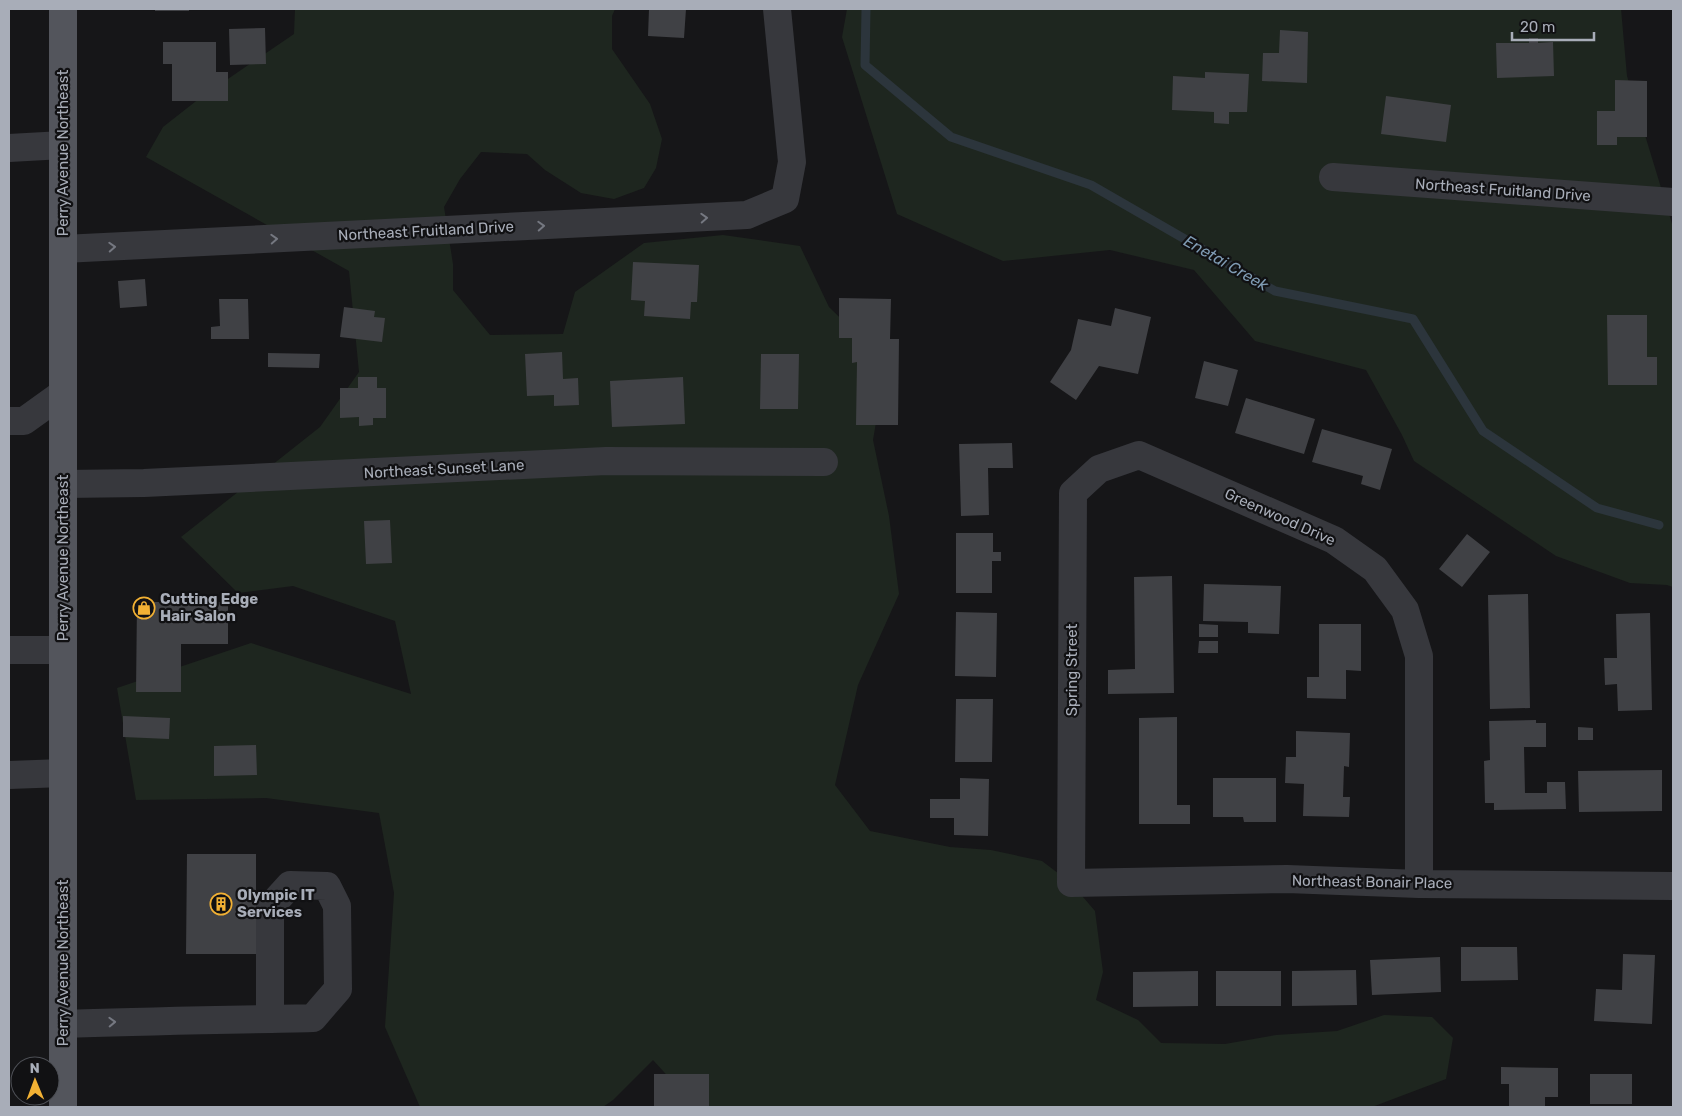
<svg xmlns="http://www.w3.org/2000/svg" width="1682" height="1116" viewBox="0 0 1682 1116" font-family="Rubik,sans-serif">
  <style>
    .green { fill: #1e261f }
    .lines { fill: none; stroke-linecap: round; stroke-linejoin: round }
    .stream { stroke: #2c353c; stroke-width: 9 }
    .building { fill: #404145 }
    .minor { stroke: #37383d; stroke-width: 28 }
    .major { stroke: #53555c; stroke-width: 28 }
    .oneway { stroke: #757881 }
    .labels { text-anchor: middle; dominant-baseline: central; stroke-width: 4.5; stroke-linejoin: round; paint-order: stroke }
    .street-label { font-size: 15px; fill: #a8adb8; stroke: #111113 }
    .poi-label { font-size: 15px; font-weight: bold; fill: #a8adb8; stroke: #111113; text-anchor: start }
    .water-label { font-size: 16px; font-style: italic; fill: #7f9bb3; stroke: #111113 }
  </style>
  <rect width="100%" height="100%" fill="#161618"/>
  <path class="green" d="M295 9H615L612 16V49L650 104 662 139 656 168 644 188 614 199 581 193 545 170 527 154 481 152 460 179 444 207 453 264V290L490 335 563 334 575 292 644 243 723 235 800 246 829 307 886 363 873 440 889 516 899 594 858 685 835 785 870 831 950 847 991 850 1042 861 1071 883 1095 911 1103 972 1096 1000 1138 1020 1161 1043 1225 1044 1276 1035 1337 1031 1384 1015 1432 1017 1453 1038 1446 1079 1372 1107H696L653 1060 613 1100 603 1107H420L385 1027 394 893 379 813 266 798 136 800 117 688 251 643 411 694 395 621 293 586 238 593 181 537 320 427 359 372 349 271 146 157 163 127 200 98 294 34Z
    M847 9H1621L1627 76 1673 227V587L1667 585 1630 583 1556 556 1414 461 1402 435 1366 370 1255 341 1194 270 1110 250 1003 261 897 214 842 37Z"/>
  <g class="lines">
    <path class="stream" d="M866 9 865 65 951 137 1091 185 1275 291 1413 319 1483 431 1597 508 1659 525"/>
  </g>
  <path class="building" d="M155 9H189V11H155Z
    M649 9H686L684 38 648 36Z
    M265 28 266 64 230 65 229 29Z
    M1280 30 1308 32 1307 83 1262 81 1263 53H1279Z
    M1529 38H1538V43L1553 42 1554 76 1497 78 1496 43H1529Z
    M163 42H216V72H228V101H172V64H163Z
    M1205 72 1249 74 1247 112H1229V124L1214 123V112L1172 110 1173 76 1205 78Z
    M1615 80 1647 81V137H1617V145H1597V111H1615Z
    M1386 96 1451 105 1446 142 1381 134Z
    M633 262 699 265 697 302H691L690 319 644 316 645 301 631 300Z
    M145 279 147 306 120 308 118 281Z
    M839 298 891 299 890 339H899L898 425H856L857 362 852 363V338H839Z
    M219 299H248L249 339H211V327L220 326Z
    M344 307 375 311 374 317 385 318 382 342 340 337Z
    M1115 308 1151 317 1138 374 1099 366 1076 400 1050 382 1071 350 1078 319 1111 326Z
    M1607 315H1647V357H1657V385H1608Z
    M562 352 563 379 578 378 579 405 554 406V395L527 396 525 354Z
    M268 353 320 354 319 368 268 367Z
    M761 354H799L798 409H760Z
    M1204 361 1238 370 1228 406 1195 398Z
    M358 377H377V388H386V418H373V425L359 426V417L340 418V388H358Z
    M683 377 685 424 612 427 610 381Z
    M1246 398 1315 419 1304 454 1235 433Z
    M1322 429 1392 449 1380 490 1361 484 1363 476 1312 462Z
    M1012 443 1013 468H988L989 515 961 516 959 444Z
    M390 520 392 563 366 564 364 521Z
    M956 533H993V552H1001V561H992V593H956Z
    M1467 534 1490 552 1462 587 1439 569Z
    M1172 576 1174 693 1108 694V670L1135 669 1134 577Z
    M1204 584 1281 586 1279 634 1248 633V622L1203 621Z
    M1528 594 1530 708 1490 709 1488 595Z
    M137 602H228V644H181V692H136Z
    M956 612 997 613 996 677 955 676Z
    M1650 613 1652 710 1618 711 1617 684 1605 685 1604 658H1617L1616 614Z
    M1199 624 1218 625V637H1199Z
    M1319 624H1361V671L1346 670V699L1307 698V677H1319Z
    M1199 641H1218V653H1198Z
    M956 699H993L992 762H955Z
    M123 716 170 718 169 739 123 737Z
    M1177 717V805H1190V824H1139V718Z
    M1536 720V723H1546V747H1524L1525 793H1547V782H1565L1566 809 1494 810V803H1485L1484 761 1490 760 1489 721Z
    M1578 727 1593 728V740H1578Z
    M1296 731 1350 733 1349 767 1344 766 1343 797H1350L1349 817 1303 816 1304 784 1285 783 1286 757H1296Z
    M256 745 257 775 214 776V746Z
    M1662 770V811L1579 812 1578 771Z
    M960 778 989 779 988 836 954 835V818H930V799H960Z
    M1213 778H1276V822H1244L1243 817H1213Z
    M187 854H256V954H186Z
    M1461 947H1517L1518 980 1461 981Z
    M1623 954 1655 955 1652 1024 1594 1021 1596 989 1622 990Z
    M1440 957 1441 992 1372 995 1370 960Z
    M1356 970 1357 1005 1292 1006V971Z
    M1198 971V1006L1133 1007V972Z
    M1216 971H1281V1006H1216Z
    M1501 1067 1558 1068V1097H1545V1107H1509V1084H1501Z
    M654 1074H709V1107H654Z
    M1590 1074H1632V1104H1590Z"/>
  <g class="lines">
    <path class="minor" d="M9 148 63 145
      M1333 177 1673 202
      M63 249 747 215 785 199 792 162 777 9
      M9 421H24L63 393
      M64 484 144 483 606 461 824 462
      M9 650H62
      M9 775 63 773
      M1419 884V656L1405 610 1375 569 1334 540 1139 455 1099 469 1073 493 1071 883 1287 879 1419 884 1673 886
      M63 1024C146 1021 230 1020 313 1018L338 989 337 906 327 886 290 885 270 907V1019"/>
    <path class="major" d="M63 1107V9"/>
  </g>
  <defs><path id="oneway-chevron" d="M-2-3.5L2.5 0L-2 3.5" fill="none" stroke-width="1.6" stroke-linecap="round" stroke-linejoin="round" transform="scale(1.25)"/></defs>
  <g class="oneway">
    <use href="#oneway-chevron" transform="translate(704 218) rotate(-3)"/>
    <use href="#oneway-chevron" transform="translate(541 226) rotate(-3)"/>
    <use href="#oneway-chevron" transform="translate(274 239) rotate(-3)"/>
    <use href="#oneway-chevron" transform="translate(112 247) rotate(-3)"/>
    <use href="#oneway-chevron" transform="translate(112 1022) rotate(-2)"/>
  </g>
  <defs>
    <g id="shop-ring" transform="scale(1.125)"><circle r="9.5" fill="#111113" stroke="#f2b134" stroke-width="1.5"/><path d="M-5-2.5h2.3a2.7 3.5 0 0 1 5.4 0H5L5.5 6h-11ZM-1.5-2.5h3a1.5 2.3 0 0 0-3 0Z" fill="#f2b134"/></g>
    <g id="building-ring" transform="scale(1.125)"><circle r="9.5" fill="#111113" stroke="#f2b134" stroke-width="1.5"/><path d="M-4-6H4V6H1V3H-1V6H-4ZM-2.5-4.3h1.7v1.8h-1.7ZM.8-4.3h1.7v1.8H.8ZM-2.5-1h1.7V.8h-1.7ZM.8-1h1.7V.8H.8Z" fill="#f2b134"/></g>
  </defs>
  <g fill-rule="evenodd">
    <use href="#shop-ring" x="144" y="608"/>
    <use href="#building-ring" x="221" y="904"/>
  </g>
  <g class="labels">
    <g class="street-label">
      <text transform="translate(63 153) rotate(-90)">Perry Avenue Northeast</text>
      <text transform="translate(1503 190) rotate(4)">Northeast Fruitland Drive</text>
      <text transform="translate(426 231) rotate(-3)">Northeast Fruitland Drive</text>
      <text transform="translate(444 469) rotate(-3)">Northeast Sunset Lane</text>
      <text transform="translate(1280 517) rotate(24)">Greenwood Drive</text>
      <text transform="translate(63 558) rotate(-90)">Perry Avenue Northeast</text>
      <text transform="translate(1072 670) rotate(-90)">Spring Street</text>
      <text transform="translate(1372 882) rotate(1)">Northeast Bonair Place</text>
      <text transform="translate(63 963) rotate(-90)">Perry Avenue Northeast</text>
    </g>
    <g class="poi-label">
      <text x="160" y="599">Cutting Edge<tspan x="160" dy="17">Hair Salon</tspan></text>
      <text x="237" y="895">Olympic IT<tspan x="237" dy="17">Services</tspan></text>
    </g>
    <g class="water-label">
      <text transform="translate(1226 263) rotate(30)">Enetai Creek</text>
    </g>
  </g>
  <rect width="1682" height="1116" fill="none" stroke="#a8adb8" stroke-width="20"/>
  <g transform="translate(35 1081) rotate(359)"><circle r="24" fill="#111113" stroke="#4d4f55"/>
  <path d="M0-4L9 19L0 12L-9 19Z" fill="#f2b134"/>
  <text y="-8" font-size="14" font-weight="bold" text-anchor="middle" fill="#a8adb8">N</text>
  </g>
  <path d="M1512 32v8h82v-8" fill="none" stroke="#a8adb8" stroke-width="2.5"/>
  <text x="1520" y="32" font-size="15" fill="#a8adb8" stroke="#111113" stroke-width="4" paint-order="stroke">20 m</text>
</svg>
